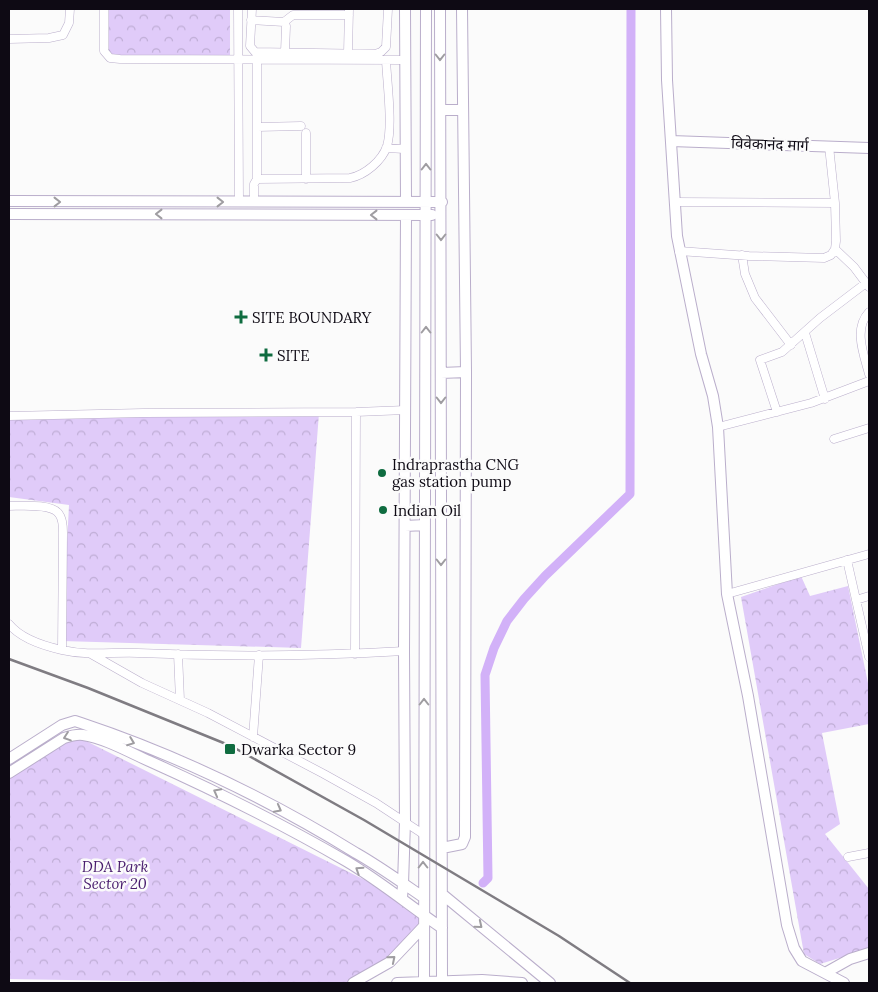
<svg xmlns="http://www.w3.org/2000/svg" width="878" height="992" viewBox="0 0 878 992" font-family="Lora,'Noto Sans Devanagari',serif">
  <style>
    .park { fill: url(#park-crowns) }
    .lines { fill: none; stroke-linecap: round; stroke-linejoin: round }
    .canal { stroke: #d2b1f8; stroke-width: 9 }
    .street-casing { stroke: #baaecb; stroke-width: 9 }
    .secondary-casing { stroke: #baaecb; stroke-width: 12 }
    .street { stroke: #fff; stroke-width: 8 }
    .secondary { stroke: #fff; stroke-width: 10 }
    .rail { stroke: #7f7c82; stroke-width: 2.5 }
    .oneway { stroke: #9f9da1 }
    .poi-dot { fill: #0f6c40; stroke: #fbfbfb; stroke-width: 2 }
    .labels { text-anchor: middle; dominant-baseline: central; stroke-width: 5; stroke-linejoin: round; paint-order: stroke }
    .street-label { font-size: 15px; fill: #0e0a14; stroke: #fbfbfb }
    .poi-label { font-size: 15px; fill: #0e0a14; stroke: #fbfbfb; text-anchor: start }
    .park-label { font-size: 15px; font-style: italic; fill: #481c6d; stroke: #fbfbfb }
  </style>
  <defs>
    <pattern id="park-crowns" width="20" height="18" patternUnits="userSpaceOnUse" patternTransform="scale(1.25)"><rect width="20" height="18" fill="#e0cbf9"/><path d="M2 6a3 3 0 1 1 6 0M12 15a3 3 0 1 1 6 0" fill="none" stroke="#bfadd5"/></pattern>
  </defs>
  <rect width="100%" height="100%" fill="#fbfbfb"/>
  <path class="park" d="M109 9H230V56L109 58Z
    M319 413 301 648 62 641 69 505 9 497V416Z
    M801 576 810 596 848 586 869 688V724L822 733 840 824 825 834 869 889V949L820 964 804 954 741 597Z
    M74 735 401 898 424 915 410 942 352 983H242L9 979V774Z"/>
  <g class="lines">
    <path class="canal" d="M483 883 488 878 485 675 494 648 507 621 524 599 545 576 630 494 631 9"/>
    <g class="street-casing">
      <path id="street" d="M104 9V51L110 58 120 59 405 60
        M238 9 239 202
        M252 9 250 46 255 52 375 54 381 52 386 47 388 9
        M251 20 284 22 286 26 285 52
        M284 22 293 15H349
        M9 39 49 38 63 35 69 23 70 9
        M348 53 349 9
        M257 127 301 126
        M306 133V179
        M386 148 405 149
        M257 179V59
        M254 202V184L257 179 350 178C365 175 382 161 387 146 393 126 387 82 386 60
        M675 202 835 203
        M835 249 854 267 869 287
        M679 251 749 256 824 258 831 255 835 249 836 241 835 203 829 146
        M742 255 745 274 755 298 791 345
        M869 312C853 329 864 355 869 374
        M805 333 825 399
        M777 412 760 360 782 352 820 318 866 283
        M9 416 143 413 356 412 406 410
        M718 427 811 403 869 381
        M834 439 869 428
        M9 506C21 506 52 503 59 514 63 519 63 527 63 533L62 650
        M847 560 869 657
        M727 594 869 554
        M856 600 869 596
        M9 624C21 639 44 646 62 650 88 656 112 652 138 653 226 657 315 656 404 651
        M91 654 142 683 208 713 324 774 376 803 423 834
        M178 654 180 700
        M355 654 356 412
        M253 737 259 655
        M848 857 869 853"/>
    </g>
    <g class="secondary-casing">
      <path id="secondary" d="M405 9 406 202
        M440 9 442 983
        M666 9 667 80 677 236 701 354 713 396 718 427 727 594 748 696 787 925 794 948 802 961 844 983
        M441 110H463
        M671 141 869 148
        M9 201 442 202
        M9 214 432 215
        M441 373 466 372
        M405 526 425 525
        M9 759 62 725 75 721 81 723C177 755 270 800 356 853 379 866 401 882 423 897
        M9 773 64 738C70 736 76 734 83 735 104 738 129 752 149 761 216 791 282 824 346 861 380 881 410 906 442 928
        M442 848 462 844 465 837 466 372 462 9
        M442 894 550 983
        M402 898 403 884 405 822 404 651 406 215
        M825 973 850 959 869 953
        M353 983 390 962 424 926
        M397 983 482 980 522 983
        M424 983 426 9"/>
    </g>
    <use href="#street" class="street"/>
    <use href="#secondary" class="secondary"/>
    <path class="rail" d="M9 659 88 688 231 746 364 820 559 936 630 983"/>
  </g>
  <defs><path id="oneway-chevron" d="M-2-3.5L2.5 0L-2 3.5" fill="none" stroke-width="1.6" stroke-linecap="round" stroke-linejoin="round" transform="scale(1.25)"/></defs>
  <g class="oneway">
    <use href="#oneway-chevron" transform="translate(440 57) rotate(90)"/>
    <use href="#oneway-chevron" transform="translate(426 167) rotate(-90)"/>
    <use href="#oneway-chevron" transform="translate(57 202)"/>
    <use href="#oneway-chevron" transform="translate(220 202)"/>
    <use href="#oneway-chevron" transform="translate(159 214) rotate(-180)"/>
    <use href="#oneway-chevron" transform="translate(374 215) rotate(-180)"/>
    <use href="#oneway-chevron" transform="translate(441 237) rotate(90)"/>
    <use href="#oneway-chevron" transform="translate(426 330) rotate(-90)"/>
    <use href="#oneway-chevron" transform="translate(441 400) rotate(90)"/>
    <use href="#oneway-chevron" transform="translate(441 562) rotate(90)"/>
    <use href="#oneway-chevron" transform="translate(424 702) rotate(-90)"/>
    <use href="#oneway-chevron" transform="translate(67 737) rotate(161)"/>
    <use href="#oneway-chevron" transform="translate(131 742) rotate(21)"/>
    <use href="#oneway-chevron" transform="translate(217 792) rotate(-152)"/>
    <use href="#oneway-chevron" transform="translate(278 809) rotate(28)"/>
    <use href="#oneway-chevron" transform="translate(423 865) rotate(-90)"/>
    <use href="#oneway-chevron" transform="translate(359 870) rotate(-147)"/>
    <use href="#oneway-chevron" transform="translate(479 925) rotate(39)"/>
    <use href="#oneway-chevron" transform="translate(392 959) rotate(-40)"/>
  </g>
  <g class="poi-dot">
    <path d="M238.5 309.5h5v5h5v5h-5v5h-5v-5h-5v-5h5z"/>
    <path d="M263.5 347.5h5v5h5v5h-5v5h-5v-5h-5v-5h5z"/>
    <circle cx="382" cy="473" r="5"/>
    <circle cx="383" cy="510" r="5"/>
    <rect x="224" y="743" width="12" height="12" rx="2.5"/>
  </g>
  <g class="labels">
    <g class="street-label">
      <text transform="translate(770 144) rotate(2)">विवेकानंद मार्ग</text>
    </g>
    <g class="poi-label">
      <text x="252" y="317">SITE BOUNDARY</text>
      <text x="277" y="355">SITE</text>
      <text x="392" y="464">Indraprastha CNG<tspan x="392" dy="17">gas station pump</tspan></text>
      <text x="393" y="510">Indian Oil</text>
      <text x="241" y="749">Dwarka Sector 9</text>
    </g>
    <g class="park-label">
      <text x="115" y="866">DDA Park<tspan x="115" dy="17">Sector 20</tspan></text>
    </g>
  </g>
  <rect width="878" height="992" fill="none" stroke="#0e0a14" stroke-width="20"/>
</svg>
